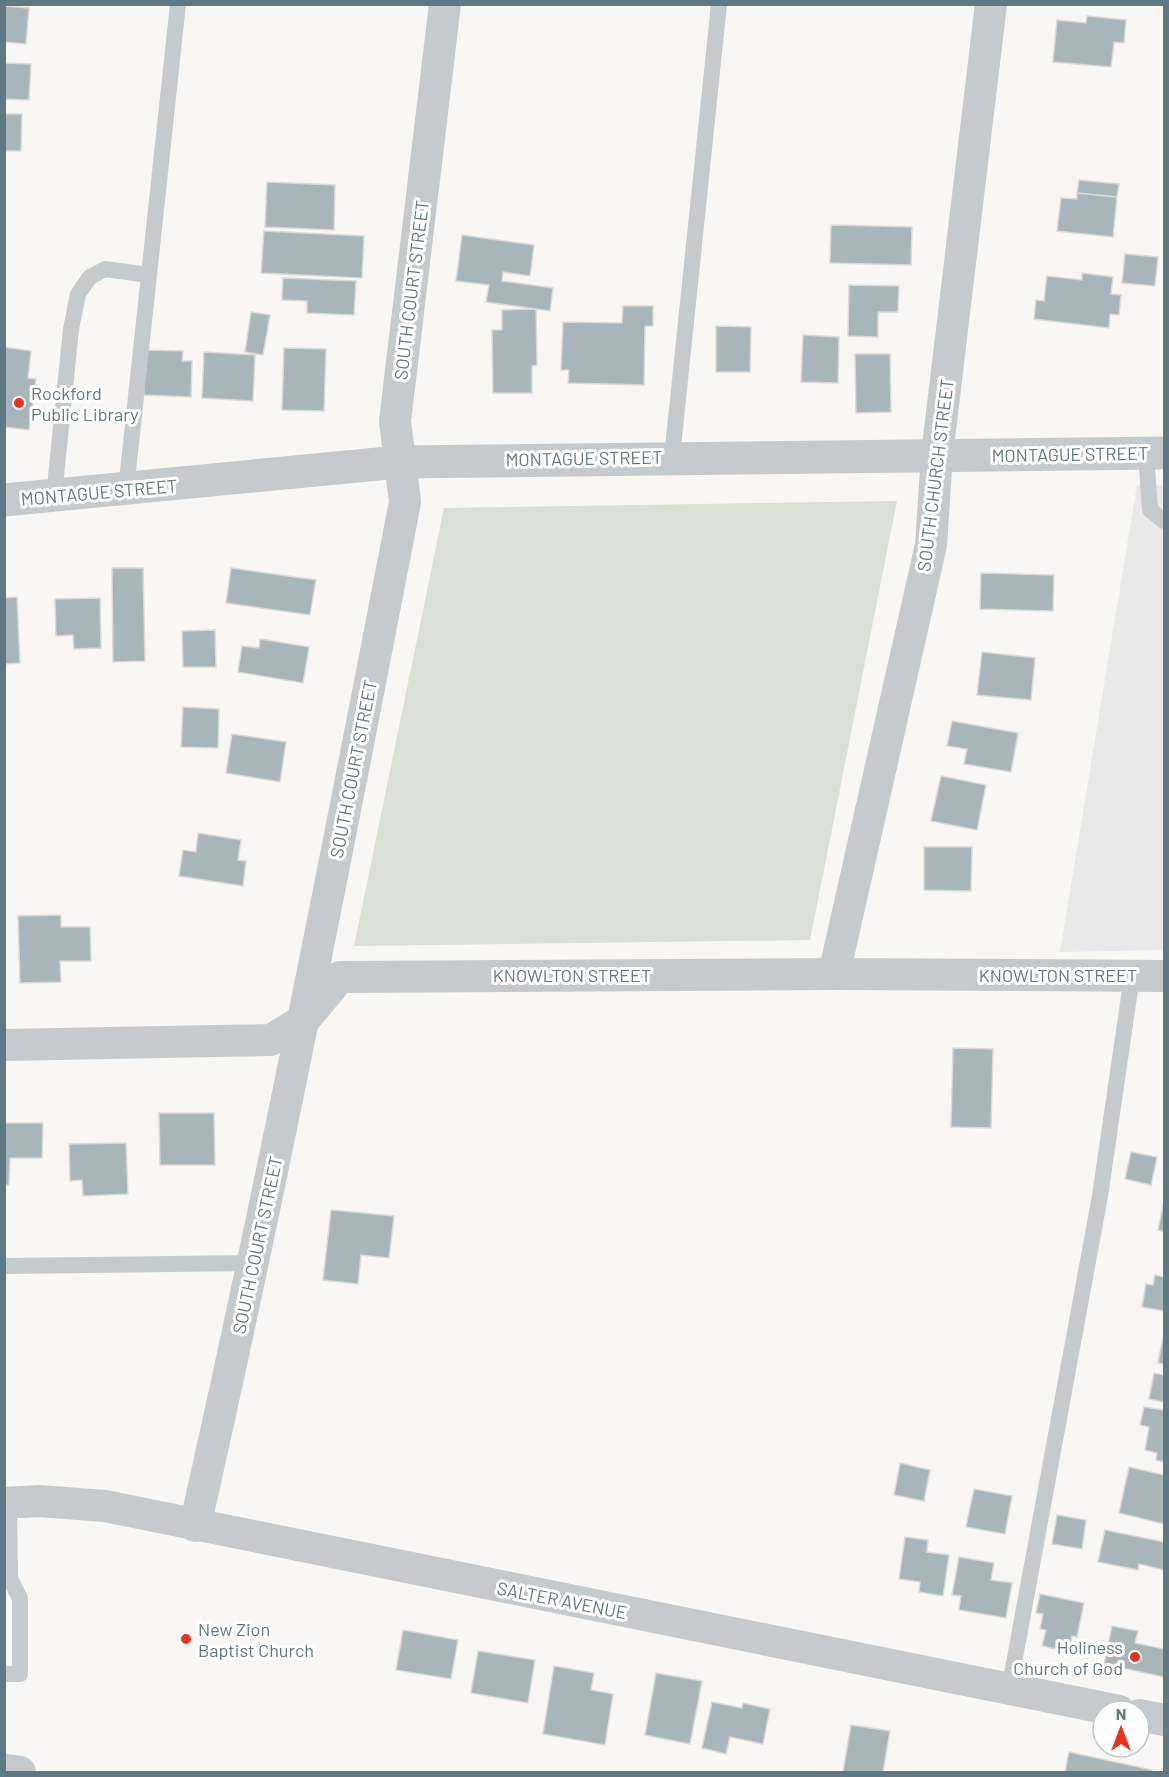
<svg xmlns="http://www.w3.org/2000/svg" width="1169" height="1777" viewBox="0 0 1169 1777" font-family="Barlow,sans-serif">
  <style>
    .built { fill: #e8e9e8 }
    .green { fill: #dae0d5 }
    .building { fill: #a8b5b9; stroke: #d9d9d7; stroke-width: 1.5 }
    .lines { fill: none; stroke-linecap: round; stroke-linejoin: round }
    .service { stroke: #c5cacd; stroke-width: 16 }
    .minor { stroke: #c5cacd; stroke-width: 32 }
    .tertiary { stroke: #c5cacd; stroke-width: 33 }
    .poi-dot { fill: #ef301d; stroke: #fff; stroke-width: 2 }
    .labels { text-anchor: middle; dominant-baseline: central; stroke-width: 6; stroke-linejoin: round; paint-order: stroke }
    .street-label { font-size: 18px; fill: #607882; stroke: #fff }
    .poi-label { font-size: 18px; fill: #607882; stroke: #fff; text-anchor: start }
  </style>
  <rect width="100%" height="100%" fill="#f8f7f4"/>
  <path class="built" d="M1137 485H1164V950L1060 952Z"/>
  <path class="green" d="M897 501 810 940 354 946 444 508Z"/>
  <path class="building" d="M4 6 29 8 26 44 4 42Z
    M1087 16 1126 20 1124 43 1114 42 1111 67 1053 62 1057 20 1086 23Z
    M4 63 31 64 29 100 4 99Z
    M4 114H22L21 151H4Z
    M1079 180 1119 184 1117 197 1077 193Z
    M267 182 335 185 334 230 265 227Z
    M1077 193 1117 197 1113 237 1057 231 1061 198 1077 199Z
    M831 225 912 227 911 265 830 263Z
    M264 231 364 236 362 278 261 273Z
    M462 235 534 245 530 276 503 272 502 281 553 288 550 311 486 302 489 285 456 281Z
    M1125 254 1158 257 1155 286 1122 283Z
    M1082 273 1113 277 1111 294 1121 295 1119 315 1110 314 1109 328 1034 319 1036 300 1044 301 1047 276 1082 280Z
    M283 278 356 281 354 315 307 313V301L282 300Z
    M849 285 899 286 898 312H878V337L848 336Z
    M623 306H653V326H645L644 385 568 383 569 370H561L563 322 622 323Z
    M536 309 537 365 532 366V393H493L492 330H502V310Z
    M251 312 270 315 263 355 245 352Z
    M716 326 751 327 750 372H716Z
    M803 335 839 337 838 383 801 382Z
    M4 347 31 351 28 378 36 379 29 430 4 427Z
    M284 348 326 349 324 411 282 410Z
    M145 350 183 351 182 361H192L191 397 144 395Z
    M204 352 255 355 253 401 202 398Z
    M855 354H890L891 412 856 413Z
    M112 568H143L145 661 113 662Z
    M231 568 316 580 310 615 226 603Z
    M981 573 1054 575 1053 611 980 609Z
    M17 597 20 663 4 664V598Z
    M100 598 101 648 74 649 73 635 56 636 55 599Z
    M215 630 216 667H183L182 631Z
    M260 639 309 647 303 683 238 672 242 646 259 648Z
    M982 652 1035 658 1031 700 977 695Z
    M183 707 219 709 218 748 181 747Z
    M952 721 1018 733 1011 772 964 764 967 749 947 746Z
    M232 734 286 742 280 782 226 773Z
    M941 776 986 785 977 830 931 821Z
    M198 833 241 840 238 860 246 861 243 886 179 876 183 850 196 852Z
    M924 847H972L971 891 924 890Z
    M61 915V927H90L91 961H60L61 982 20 983 18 916Z
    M953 1048 993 1049 991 1128 951 1127Z
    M159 1113H214L215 1165H160Z
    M4 1123H43L42 1158H10L9 1185H4Z
    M126 1143 128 1194 83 1196 82 1180 70 1181 69 1144Z
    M1131 1152 1157 1157 1151 1185 1125 1179Z
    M1164 1201V1232L1158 1230Z
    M331 1210 394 1216 389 1258 361 1255 358 1284 323 1280Z
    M1155 1275 1164 1277V1311L1142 1307 1146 1284 1153 1285Z
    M1164 1333V1364L1158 1363Z
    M1154 1373 1164 1375V1402L1149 1399Z
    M1144 1407 1164 1410V1462L1156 1460 1157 1453 1145 1450 1149 1427 1140 1425Z
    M900 1463 930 1470 924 1501 894 1495Z
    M1129 1467 1164 1475V1524L1119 1513Z
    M974 1489 1012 1496 1005 1534 966 1527Z
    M1057 1515 1086 1520 1082 1549 1052 1544Z
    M1105 1530 1164 1542V1570L1139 1564 1138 1570 1098 1562Z
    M905 1537 928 1540 927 1552 949 1555 943 1596 919 1592 920 1582 899 1579Z
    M959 1557 994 1563 991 1580 1012 1583 1006 1618 959 1610 961 1596 952 1595Z
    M1040 1594 1084 1603 1077 1637 1072 1636 1069 1652 1042 1646 1046 1630 1040 1629 1043 1614 1036 1613Z
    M1112 1626 1138 1631 1135 1643 1164 1649V1677L1104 1664Z
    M403 1630 458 1640 451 1679 396 1670Z
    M478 1651 535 1660 528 1703 471 1693Z
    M554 1666 594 1673 591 1690 613 1694 605 1745 543 1734Z
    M656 1673 702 1681 690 1744 645 1735Z
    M712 1702 742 1708 743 1703 770 1709 763 1744 730 1737 726 1754 702 1748Z
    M851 1725 890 1731 883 1772H843Z
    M1069 1752 1152 1770 1151 1772H1065Z"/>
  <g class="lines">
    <path class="service" d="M1146 453 1150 510 1164 521
      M672 457 719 4
      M126 490 178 4
      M54 496 71 329 78 294 90 277 105 269 149 275
      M4 1266 254 1263
      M4 1674H20V1599L10 1578 9 1503
      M1009 1690 1100 1196 1132 976"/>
    <path class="minor" d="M834 974 931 545 937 455 991 4
      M4 1045 271 1040 305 1019 340 977 834 974 1164 976
      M4 1503 39 1501 105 1506 1119 1711
      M195 1526C272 1186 339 844 405 502L395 421 445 4
      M1139 1715 1164 1720
      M4 1770 20 1772"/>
    <path class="tertiary" d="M4 500 399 462 1164 453"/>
  </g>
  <g class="poi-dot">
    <circle cx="19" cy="403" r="6"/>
    <circle cx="186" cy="1639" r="6"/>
    <circle cx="1135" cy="1657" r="6"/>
  </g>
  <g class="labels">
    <g class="street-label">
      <text transform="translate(411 290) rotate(-83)">SOUTH COURT STREET</text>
      <text transform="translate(1070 454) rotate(-1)">MONTAGUE STREET</text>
      <text transform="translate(584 458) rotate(-1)">MONTAGUE STREET</text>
      <text transform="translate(935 475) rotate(-83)">SOUTH CHURCH STREET</text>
      <text transform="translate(99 492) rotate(-5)">MONTAGUE STREET</text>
      <text transform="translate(353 769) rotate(-79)">SOUTH COURT STREET</text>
      <text x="572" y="975">KNOWLTON STREET</text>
      <text x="1058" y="975">KNOWLTON STREET</text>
      <text transform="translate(257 1245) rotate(-78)">SOUTH COURT STREET</text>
      <text transform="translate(562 1600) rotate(11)">SALTER AVENUE</text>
    </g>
    <g class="poi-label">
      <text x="31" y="393">Rockford<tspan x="31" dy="21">Public Library</tspan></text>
      <text x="198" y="1629">New Zion<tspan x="198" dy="21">Baptist Church</tspan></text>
      <text x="1123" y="1647" text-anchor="end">Holiness<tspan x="1123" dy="21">Church of God</tspan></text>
    </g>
  </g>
  <rect width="1169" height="1777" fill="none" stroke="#607882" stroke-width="12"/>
  <g transform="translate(1121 1729)"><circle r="28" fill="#ffffff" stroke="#bfc9cd" stroke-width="1.5"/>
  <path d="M0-4.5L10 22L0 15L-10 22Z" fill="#ef301d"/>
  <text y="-9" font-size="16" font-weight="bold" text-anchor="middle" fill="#607882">N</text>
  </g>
</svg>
